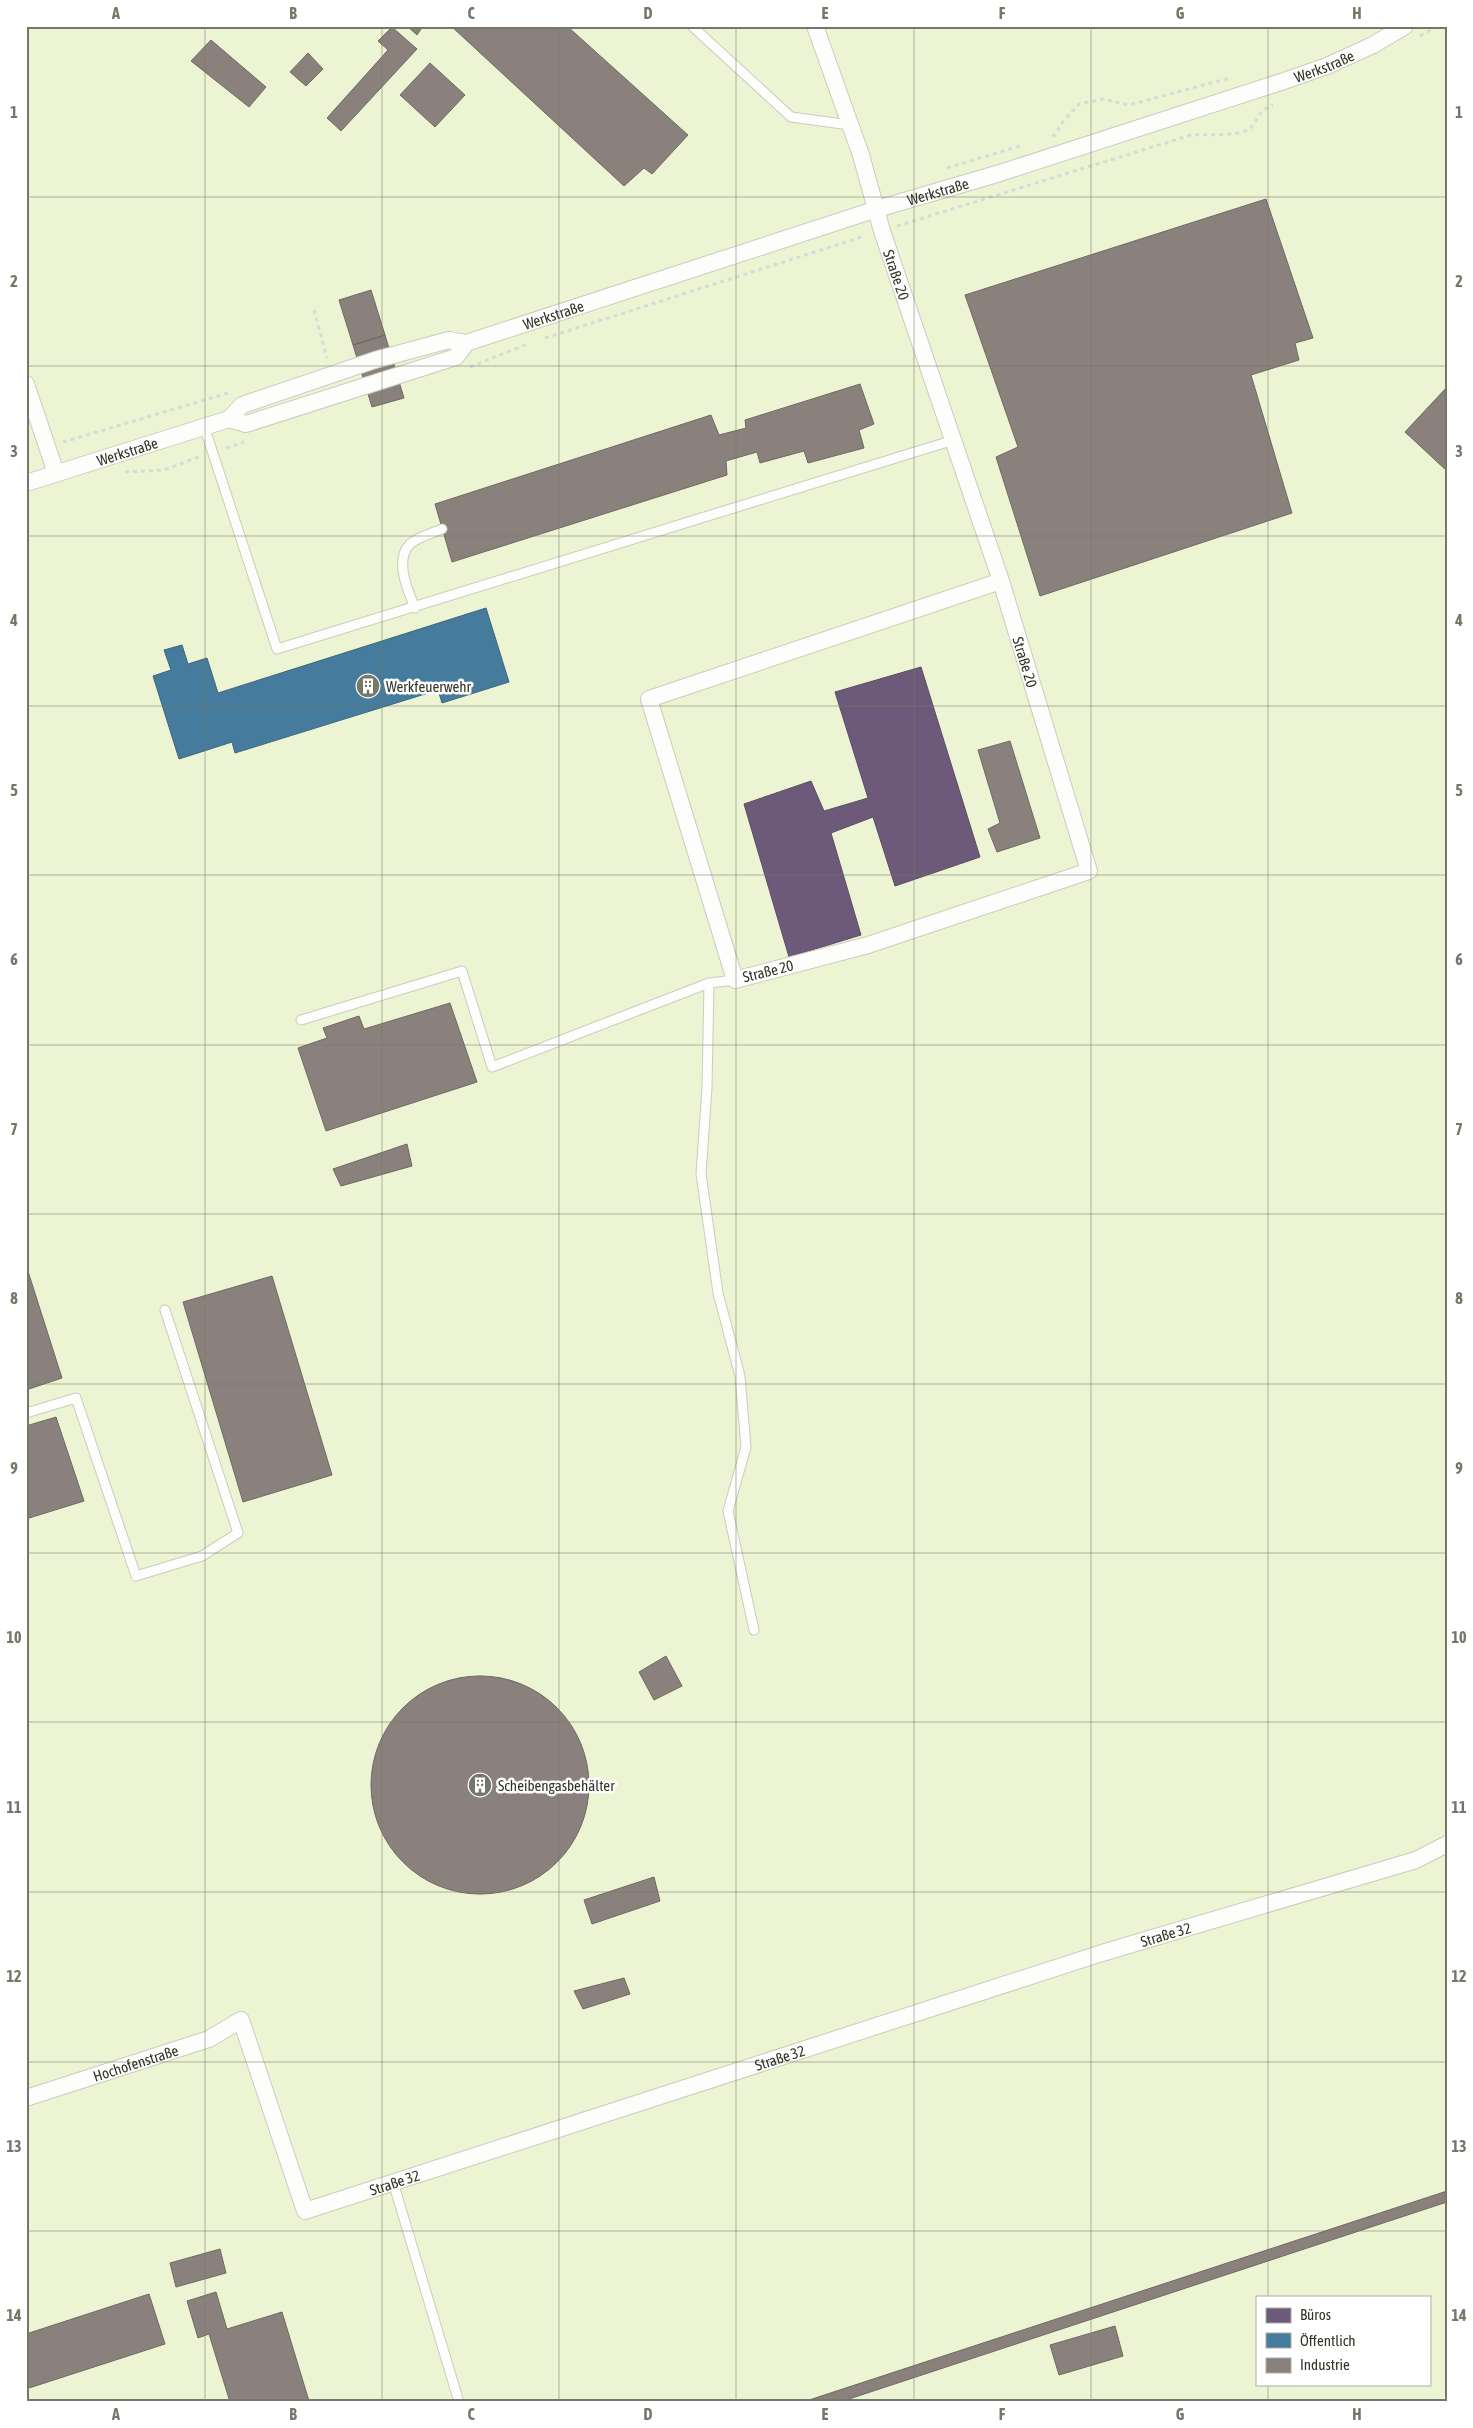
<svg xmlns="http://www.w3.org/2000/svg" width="1473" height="2428" viewBox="0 0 1473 2428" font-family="'Asap Condensed',sans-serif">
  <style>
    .built { fill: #ecf4d3; fill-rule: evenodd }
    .offices { fill: #6d597a; stroke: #5b4e61 }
    .public { fill: #457b9d; stroke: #3f6679 }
    .industry { fill: #8a817c; stroke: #6f6a62 }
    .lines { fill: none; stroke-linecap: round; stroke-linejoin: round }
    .service-casing { stroke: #c9cdbd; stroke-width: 11 }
    .minor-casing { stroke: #c9cdbd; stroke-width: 18 }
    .path { stroke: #d9dbd5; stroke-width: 3; stroke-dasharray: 4 4; stroke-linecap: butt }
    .service { stroke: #fdfefb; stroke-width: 9 }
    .minor { stroke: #fdfefb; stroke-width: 16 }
    .grid { fill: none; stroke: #747868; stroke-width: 1; stroke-opacity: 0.55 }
    .labels { text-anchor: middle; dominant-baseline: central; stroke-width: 5; stroke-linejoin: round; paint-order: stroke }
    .street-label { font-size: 15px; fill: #303426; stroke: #fff }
    .poi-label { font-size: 15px; fill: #303426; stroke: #fff; text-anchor: start }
    .neatline { fill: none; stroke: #747868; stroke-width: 2 }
    .grid-label { font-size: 16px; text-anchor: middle; font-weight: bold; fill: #747868 }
  </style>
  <rect width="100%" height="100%" fill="#f1f6e2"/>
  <path class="built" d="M26 26H1447V2402H26ZM1257 2297H1429V2384H1257Z"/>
  <path class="offices" d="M921 667 980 857 895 886 873 817 831 833 861 935 789 957 744 804 811 781 824 811 868 798 835 692Z"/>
  <path class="public" d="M486 608 509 682 442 703 438 690 235 753 232 742 179 759 153 676 171 670 164 650 182 645 188 664 207 658 218 693Z"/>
  <path class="industry" d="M407 26H423L417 35Z
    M451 26H567L688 135 652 174 644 168 624 186Z
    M392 27 417 49 341 131 327 118 388 50 378 41Z
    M211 40 266 87 249 107 191 61Z
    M308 53 323 69 306 86 290 72Z
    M430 63 465 95 435 127 400 95Z
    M1266 199 1313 338 1295 343 1299 360 1251 375 1292 513 1040 596 996 457 1018 447 965 295Z
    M371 290 385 335 353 345 339 300Z
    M385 335 404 398 372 407 353 345Z
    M860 384 874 424 859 430 864 448 808 463 804 451 760 463 757 452 726 461 727 475 452 562 435 504 711 415 719 435 746 428 745 420Z
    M1447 387V471L1405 432Z
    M1010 741 1040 838 997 852 988 829 1000 823 978 750Z
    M450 1003 477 1082 326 1131 298 1048 327 1038 323 1028 359 1016 364 1029Z
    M407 1144 412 1166 341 1186 333 1169Z
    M26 1265 62 1378 26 1390Z
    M272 1276 332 1475 243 1502 183 1302Z
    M56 1417 84 1501 26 1519V1426Z
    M666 1656 682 1686 654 1700 639 1672Z
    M371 1785a109 109 0 1 1 218 0a109 109 0 1 1-218 0Z
    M654 1877 660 1901 592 1924 584 1900Z
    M624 1978 630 1994 583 2009 574 1991Z
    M1447 2191V2202L840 2402H803Z
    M220 2249 226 2273 176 2287 170 2263Z
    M216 2292 227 2329 282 2312 309 2401 230 2402 209 2334 198 2338 187 2301Z
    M149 2294 165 2344 26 2389V2334Z
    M1115 2326 1123 2356 1059 2375 1050 2345Z"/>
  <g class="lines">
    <g class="service-casing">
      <path id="service" d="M692 26 791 117 850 125
        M204 426 277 649 954 440
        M415 608C408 591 394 560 410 544 418 537 433 533 442 529
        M709 983 707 1088 701 1174 718 1293 740 1376 746 1447 728 1511 754 1630
        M301 1020 462 971 492 1067 709 983 735 980
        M26 1413 76 1398 136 1576 202 1556 238 1533 165 1310
        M393 2182 459 2402"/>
    </g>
    <g class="minor-casing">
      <g id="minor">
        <path id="s1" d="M815 26 861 155 882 231 1001 581 1089 871 868 945 735 980 649 699 1001 581"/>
        <path d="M26 384 56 473"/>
        <path d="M229 419 246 424 456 357 466 343"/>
        <path id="s2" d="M26 483 229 419 242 405 375 360 449 340 466 343 877 209 1000 173 1284 81 1327 66 1373 45 1405 26"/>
        <path id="s3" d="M26 2098 209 2039 241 2020 305 2211 1102 1953 1416 1860 1447 1844"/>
      </g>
    </g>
    <path class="path" d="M1420 36 1437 26
      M1052 136 1055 135 1062 123 1079 104 1103 99 1129 105 1230 78
      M947 168 1020 146
      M897 226 1191 135C1204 134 1239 137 1249 129 1260 120 1255 112 1273 105
      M314 310 327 358
      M545 338 865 236
      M470 367 527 344
      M63 442 228 393
      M226 448 244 442
      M125 472 164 470 201 456"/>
    <use href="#service" class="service"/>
    <use href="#minor" class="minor"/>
  </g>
  <path class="grid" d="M205 26V2402M382 26V2402M559 26V2402M736 26V2402M914 26V2402M1091 26V2402M1268 26V2297M26 197H1447M26 366H1447M26 536H1447M26 706H1447M26 875H1447M26 1045H1447M26 1214H1447M26 1384H1447M26 1553H1447M26 1722H1447M26 1892H1447M26 2062H1447M26 2231H1447M1268 2384V2402"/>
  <defs>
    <g id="building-disc" transform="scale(1.25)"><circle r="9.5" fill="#747868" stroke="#fff"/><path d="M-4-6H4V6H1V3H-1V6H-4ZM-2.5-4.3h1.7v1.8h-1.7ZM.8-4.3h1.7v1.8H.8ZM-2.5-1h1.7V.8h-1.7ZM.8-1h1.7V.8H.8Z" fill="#fff"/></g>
  </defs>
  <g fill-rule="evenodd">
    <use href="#building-disc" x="368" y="686"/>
    <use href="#building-disc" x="480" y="1785"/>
  </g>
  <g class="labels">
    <g class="street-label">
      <text stroke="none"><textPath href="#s2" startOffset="1368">Werkstraße</textPath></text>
      <text stroke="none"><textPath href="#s2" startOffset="962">Werkstraße</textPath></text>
      <text stroke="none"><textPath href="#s1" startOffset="262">Straße 20</textPath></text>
      <text stroke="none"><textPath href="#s2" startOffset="558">Werkstraße</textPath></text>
      <text stroke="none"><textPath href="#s2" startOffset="106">Werkstraße</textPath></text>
      <text stroke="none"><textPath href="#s1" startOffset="670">Straße 20</textPath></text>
      <text transform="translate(768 971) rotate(-14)">Straße 20</text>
      <text stroke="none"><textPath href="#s3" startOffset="1335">Straße 32</textPath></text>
      <text stroke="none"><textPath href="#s3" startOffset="930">Straße 32</textPath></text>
      <text stroke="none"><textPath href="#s3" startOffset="115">Hochofenstraße</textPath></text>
      <text stroke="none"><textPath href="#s3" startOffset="525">Straße 32</textPath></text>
    </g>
    <g class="poi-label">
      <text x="386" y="686">Werkfeuerwehr</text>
      <text x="498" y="1785">Scheibengasbehälter</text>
    </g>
  </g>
  <rect width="1473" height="2428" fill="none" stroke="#ffffff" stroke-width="55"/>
  <rect x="1256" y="2296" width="175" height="90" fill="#ffffff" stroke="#acaea8"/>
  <rect x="1266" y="2308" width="25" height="15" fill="#6d597a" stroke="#acaea8"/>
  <text x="1300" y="2320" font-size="15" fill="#303426">Büros</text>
  <rect x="1266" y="2333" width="25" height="15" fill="#457b9d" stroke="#acaea8"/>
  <text x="1300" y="2346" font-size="15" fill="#303426">Öffentlich</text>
  <rect x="1266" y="2358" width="25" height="15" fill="#8a817c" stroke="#acaea8"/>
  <text x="1300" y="2370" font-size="15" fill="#303426">Industrie</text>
  <rect x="28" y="28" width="1418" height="2372" class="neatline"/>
  <g class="grid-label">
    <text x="116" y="19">A</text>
    <text x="293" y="19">B</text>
    <text x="471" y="19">C</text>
    <text x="648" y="19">D</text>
    <text x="825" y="19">E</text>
    <text x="1002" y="19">F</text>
    <text x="1180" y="19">G</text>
    <text x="1357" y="19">H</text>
    <text x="14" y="118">1</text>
    <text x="1459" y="118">1</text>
    <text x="14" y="287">2</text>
    <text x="1459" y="287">2</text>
    <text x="14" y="457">3</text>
    <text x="1459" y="457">3</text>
    <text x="14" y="626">4</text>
    <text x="1459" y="626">4</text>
    <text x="14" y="796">5</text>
    <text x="1459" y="796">5</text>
    <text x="14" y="965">6</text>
    <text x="1459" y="965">6</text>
    <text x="14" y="1135">7</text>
    <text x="1459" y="1135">7</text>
    <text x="14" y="1304">8</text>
    <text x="1459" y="1304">8</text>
    <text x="14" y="1474">9</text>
    <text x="1459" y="1474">9</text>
    <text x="14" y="1643">10</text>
    <text x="1459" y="1643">10</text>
    <text x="14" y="1813">11</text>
    <text x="1459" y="1813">11</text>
    <text x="14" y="1982">12</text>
    <text x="1459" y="1982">12</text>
    <text x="14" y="2152">13</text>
    <text x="1459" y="2152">13</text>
    <text x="14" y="2321">14</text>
    <text x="1459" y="2321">14</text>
    <text x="116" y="2420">A</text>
    <text x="293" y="2420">B</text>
    <text x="471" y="2420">C</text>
    <text x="648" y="2420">D</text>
    <text x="825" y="2420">E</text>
    <text x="1002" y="2420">F</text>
    <text x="1180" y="2420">G</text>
    <text x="1357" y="2420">H</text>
  </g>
</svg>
